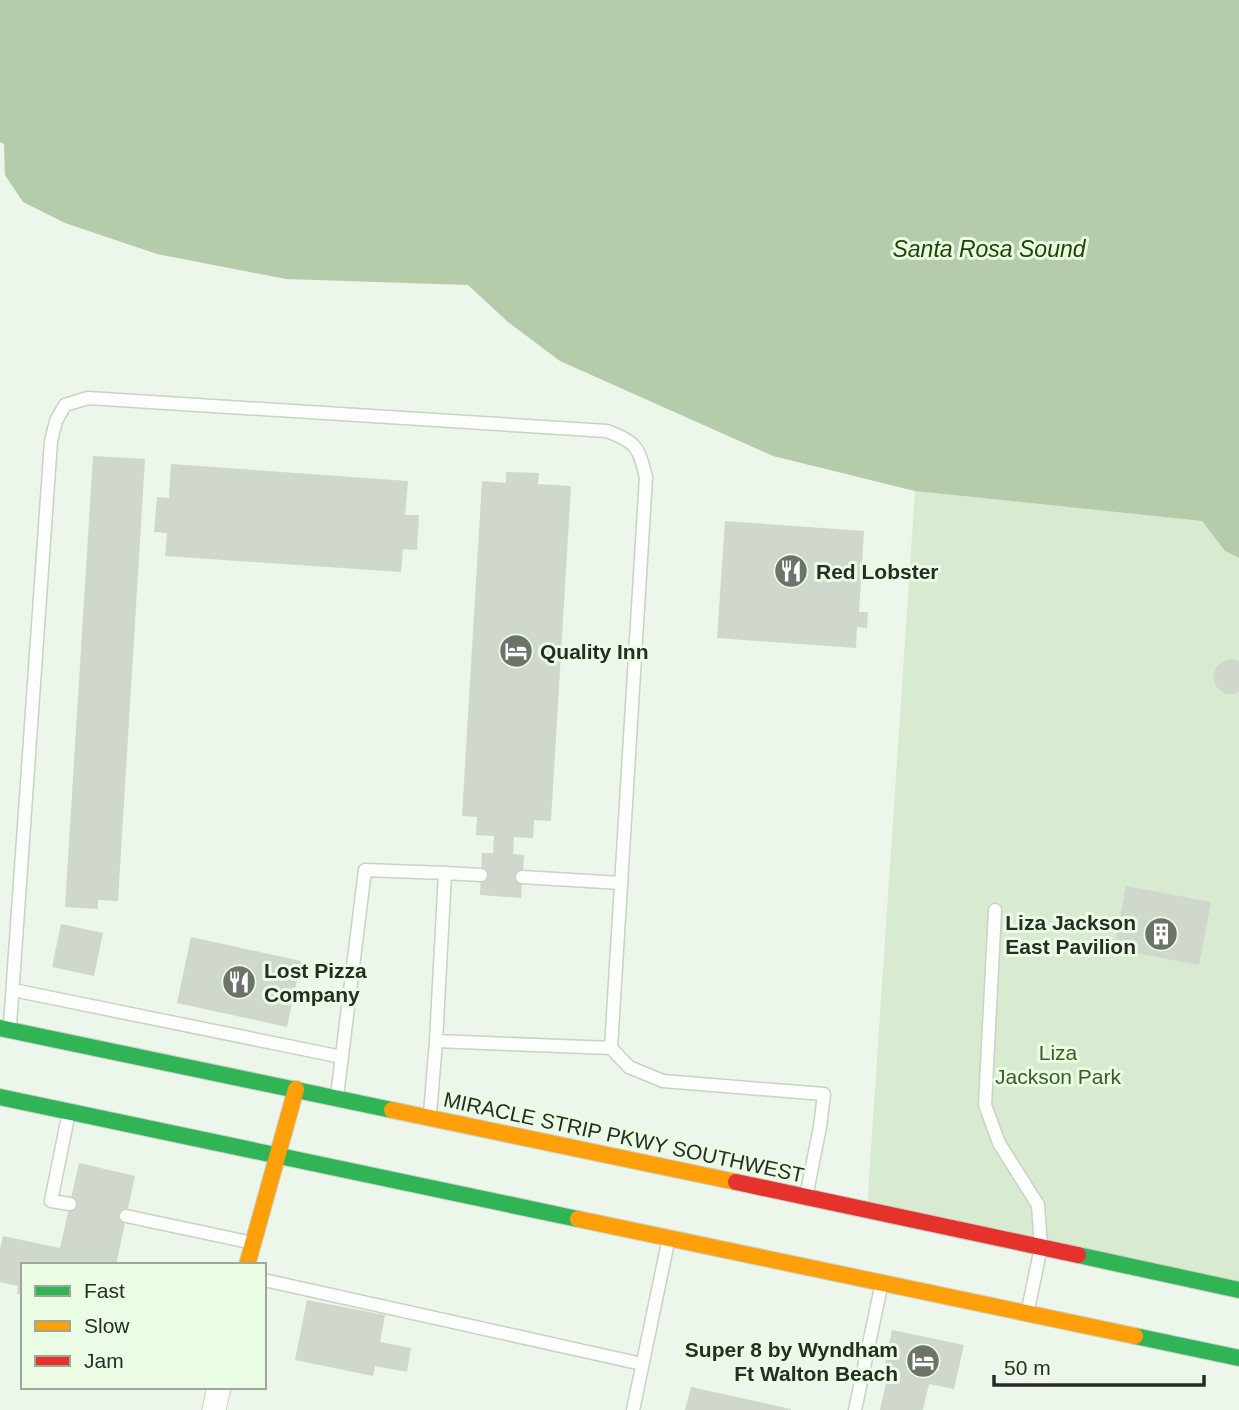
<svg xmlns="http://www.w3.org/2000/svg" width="1239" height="1410" viewBox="0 0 1239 1410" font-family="Arial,sans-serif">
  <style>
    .green { fill: #d8ebd1 }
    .water { fill: #b4ccaa }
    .building { fill: #d0d7cd }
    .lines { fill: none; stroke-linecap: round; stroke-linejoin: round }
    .lane-casing { stroke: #cad1c7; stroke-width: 15 }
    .street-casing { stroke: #cad1c7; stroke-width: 25 }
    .fast-casing { stroke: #cad1c7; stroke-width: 18 }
    .slow-casing { stroke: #cad1c7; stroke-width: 18 }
    .jam-casing { stroke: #cad1c7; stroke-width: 18 }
    .lane { stroke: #fcfefc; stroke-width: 12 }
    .street { stroke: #fcfefc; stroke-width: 23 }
    .fast { stroke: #30b455; stroke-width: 16 }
    .slow { stroke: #ff9f0a; stroke-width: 16 }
    .jam { stroke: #e5322d; stroke-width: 16 }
    .labels { text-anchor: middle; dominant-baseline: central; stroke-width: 6; stroke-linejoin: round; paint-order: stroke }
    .poi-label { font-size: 21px; font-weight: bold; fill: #262d24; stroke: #ebfce4; text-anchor: start }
    .park-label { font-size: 21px; fill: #375e22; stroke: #ebfce4 }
    .street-label { font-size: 21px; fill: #262d24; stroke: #ebfce4 }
    .water-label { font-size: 23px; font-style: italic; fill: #1e4403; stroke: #ebfce4 }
  </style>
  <rect width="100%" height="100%" fill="#edf6ea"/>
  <path class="green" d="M915 491 1202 521 1225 551 1239 558V1290L867 1209Z"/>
  <path class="water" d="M0 0H1239V558L1225 551 1202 521 915 491 773 456 560 361 508 322 468 285 286 279 157 254 65 223 23 202 5 175 4 144 0 142Z"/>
  <path class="building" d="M93 456 145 459 118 901 98 900V909L65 907Z
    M171 464 408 481 405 515H419L417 550 403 549 401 572 165 556 167 533 154 532 157 497 169 498Z
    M506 472 539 473 538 484 571 486 551 821 534 820 533 838 514 837 513 854 524 855 521 898 480 895 482 853H493L494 836 476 835 477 817 462 816 482 481 506 483Z
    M725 521 864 531 859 612H868L867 628 857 627 856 648 717 638Z
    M1231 659 1239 661V692L1232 694H1226L1216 687 1213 676 1217 666 1226 660Z
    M1126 886 1211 902 1199 965 1114 949Z
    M61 924 103 933 94 976 52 967Z
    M191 937 301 961 287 1027 177 1003Z
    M79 1163 135 1176 116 1265H23V1295L17 1294 18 1286 0 1282V1249L3 1236 60 1248Z
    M307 1300 385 1315 380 1342 411 1348 407 1372 375 1366 373 1376 295 1360Z
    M892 1330 964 1345 954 1389 929 1384 923 1410H880L887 1378 882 1377Z
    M691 1387 791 1409V1410H685Z"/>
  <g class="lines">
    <g class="lane-casing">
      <path id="lane" d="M522 877 621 883
        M995 910 985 1105 999 1143 1038 1205 1041 1247 1028 1310
        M13 990 342 1057
        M10 1025 51 441 56 421 65 405 88 398 607 431C637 443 638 446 646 477L611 1048 629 1067 663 1081 824 1094 820 1127 807 1192
        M436 1041 445 873 481 875
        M337 1096 365 870 445 873
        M430 1114 436 1041 611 1048
        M68 1117 51 1201 70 1204
        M126 1216 253 1243
        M264 1280 642 1364
        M633 1410 668 1242
        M855 1410 881 1287"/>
    </g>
    <g class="street-casing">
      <path id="street" d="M214 1410 219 1387"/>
    </g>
    <g class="fast-casing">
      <path id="fast" d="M0 1028 392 1110
        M0 1097 578 1219
        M1078 1255 1239 1290
        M1135 1336 1239 1358"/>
    </g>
    <g class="slow-casing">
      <path id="slow" d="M392 1110 736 1182
        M578 1219 1135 1336
        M247 1265 296 1089"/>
    </g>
    <g class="jam-casing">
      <path id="jam" d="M736 1182 1078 1255"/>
    </g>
    <use href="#lane" class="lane"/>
    <use href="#street" class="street"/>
    <use href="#fast" class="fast"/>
    <use href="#slow" class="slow"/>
    <use href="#jam" class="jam"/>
  </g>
  <defs>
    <g id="restaurant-disc" transform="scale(1.75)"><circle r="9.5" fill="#6c7369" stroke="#ebfce4"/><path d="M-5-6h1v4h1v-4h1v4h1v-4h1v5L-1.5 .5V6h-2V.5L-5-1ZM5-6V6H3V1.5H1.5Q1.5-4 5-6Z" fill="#fff"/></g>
    <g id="hotel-disc" transform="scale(1.75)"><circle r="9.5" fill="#6c7369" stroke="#ebfce4"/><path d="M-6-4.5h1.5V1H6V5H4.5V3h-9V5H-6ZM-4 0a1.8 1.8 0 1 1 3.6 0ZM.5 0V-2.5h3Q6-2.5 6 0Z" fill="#fff"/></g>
    <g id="building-disc" transform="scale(1.75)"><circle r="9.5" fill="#6c7369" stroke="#ebfce4"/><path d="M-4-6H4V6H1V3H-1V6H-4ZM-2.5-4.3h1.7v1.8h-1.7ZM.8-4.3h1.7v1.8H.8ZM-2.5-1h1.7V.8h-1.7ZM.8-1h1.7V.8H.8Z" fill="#fff"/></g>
  </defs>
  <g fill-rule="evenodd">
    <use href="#restaurant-disc" x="791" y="571"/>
    <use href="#hotel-disc" x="516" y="651"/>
    <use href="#building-disc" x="1161" y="934"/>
    <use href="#restaurant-disc" x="239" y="982"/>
    <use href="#hotel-disc" x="923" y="1361"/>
  </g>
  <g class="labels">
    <g class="poi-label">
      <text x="816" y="571">Red Lobster</text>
      <text x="540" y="651">Quality Inn</text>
      <text x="1136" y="922" text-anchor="end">Liza Jackson<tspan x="1136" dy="24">East Pavilion</tspan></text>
      <text x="264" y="970">Lost Pizza<tspan x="264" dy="24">Company</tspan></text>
      <text x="898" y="1349" text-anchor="end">Super 8 by Wyndham<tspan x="898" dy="24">Ft Walton Beach</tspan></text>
    </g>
    <g class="park-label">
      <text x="1058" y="1052">Liza<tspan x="1058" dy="24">Jackson Park</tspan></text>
    </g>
    <g class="street-label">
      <text transform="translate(624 1137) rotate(12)">MIRACLE STRIP PKWY SOUTHWEST</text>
    </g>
    <g class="water-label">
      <text x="989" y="249">Santa Rosa Sound</text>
    </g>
  </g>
  <rect x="21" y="1263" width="245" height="126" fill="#ebfce4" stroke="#9ca997" stroke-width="2"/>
  <rect x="35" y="1286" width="35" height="10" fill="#30b455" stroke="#9ca997" stroke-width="2"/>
  <text x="84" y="1298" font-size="21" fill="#262d24">Fast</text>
  <rect x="35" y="1321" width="35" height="10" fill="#ff9f0a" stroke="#9ca997" stroke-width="2"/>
  <text x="84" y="1333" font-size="21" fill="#262d24">Slow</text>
  <rect x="35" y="1356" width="35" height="10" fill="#e5322d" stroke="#9ca997" stroke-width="2"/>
  <text x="84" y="1368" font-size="21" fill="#262d24">Jam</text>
  <path d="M994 1375v10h210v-10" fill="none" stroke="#262d24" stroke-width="3.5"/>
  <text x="1004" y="1375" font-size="21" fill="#262d24" stroke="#ebfce4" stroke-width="5" paint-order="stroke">50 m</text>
</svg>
